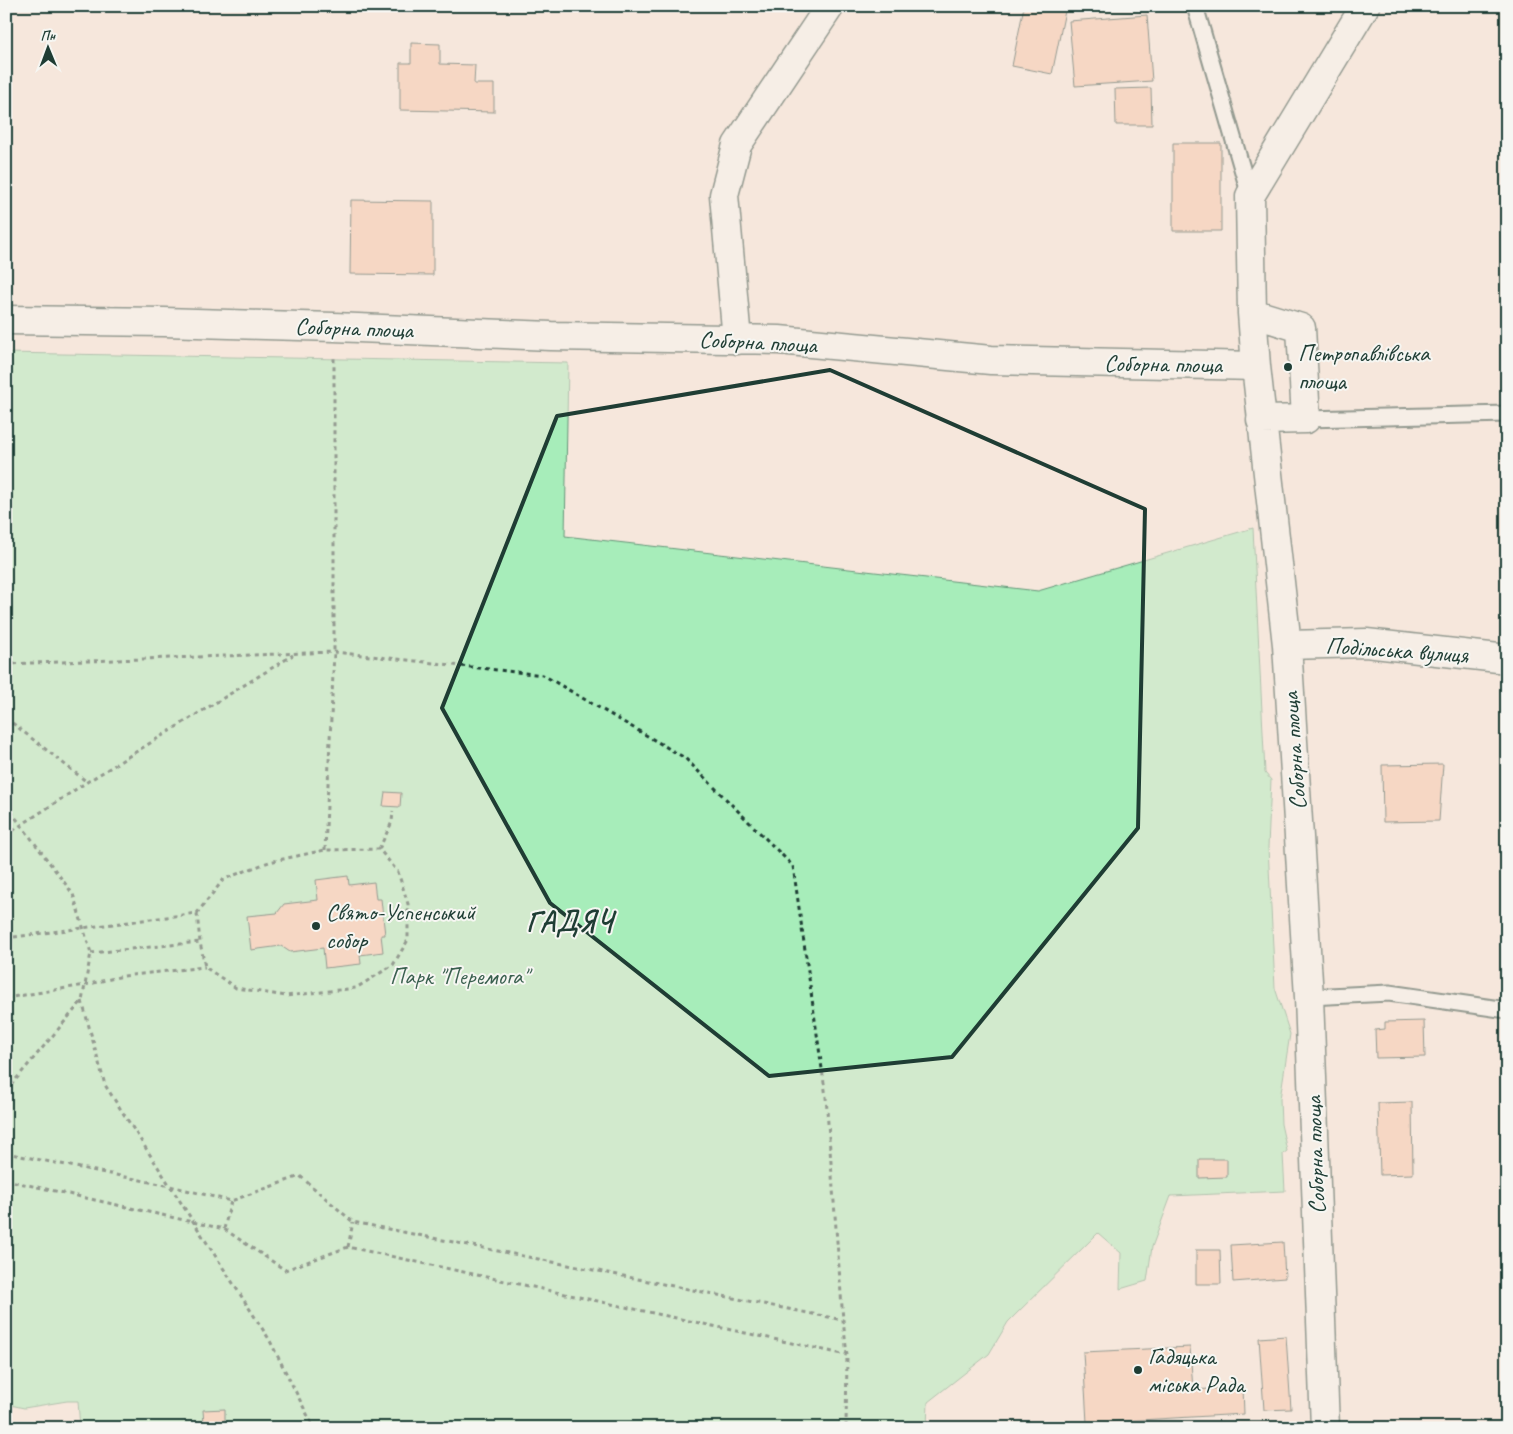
<svg xmlns="http://www.w3.org/2000/svg" width="1513" height="1434" viewBox="0 0 1513 1434" font-family="Caveat,sans-serif">
  <style>
    .green { fill: #a7edba; stroke: #639577 }
    .building { fill: #f6c3a7; stroke: #1f3d34 }
    .lines { fill: none; stroke-linecap: round; stroke-linejoin: round }
    .lane-casing { stroke: #1f3d34; stroke-width: 19 }
    .street-casing { stroke: #1f3d34; stroke-width: 31 }
    .path { stroke: #1f3d34; stroke-width: 3; stroke-dasharray: 4 4; stroke-linecap: butt }
    .lane { stroke: #f6f6f2; stroke-width: 15 }
    .street { stroke: #f6f6f2; stroke-width: 28 }
    .marked { fill: none; stroke: #1f3d34; stroke-width: 4; stroke-linejoin: round }
    .poi-dot { fill: #1f3d34; stroke: #f6f6f2; stroke-width: 2 }
    .labels { text-anchor: middle; dominant-baseline: central; stroke-width: 4; stroke-linejoin: round; paint-order: stroke }
    .street-label { font-size: 24px; fill: #1f3d34; stroke: #f6f6f2 }
    .poi-label { font-size: 24px; fill: #1f3d34; stroke: #f6f6f2; text-anchor: start }
    .park-label { font-size: 24px; fill: #3a604f; stroke: #f6f6f2 }
    .district-label { font-size: 29px; font-weight: bold; letter-spacing: 1px; fill: #1f3d34; stroke: #f6f6f2 }
  </style>
  <rect width="100%" height="100%" fill="#f6e7dc"/>
  <filter id="ink" filterUnits="userSpaceOnUse"><feTurbulence type="fractalNoise" baseFrequency=".02" numOctaves="2"/><feDisplacementMap in="SourceGraphic" scale="10" xChannelSelector="R" yChannelSelector="G"/><feConvolveMatrix kernelMatrix="1 2 1 2 8 2 1 2 1" color-interpolation-filters="sRGB"/></filter>
  <g filter="url(#ink)">
    <path class="green" d="M6 353 568 363 565 536 1038 591 1253 528 1265 773 1271 780 1268 847 1275 988 1290 1034 1280 1099 1281 1124 1287 1151 1283 1154 1285 1191 1171 1196 1152 1247 1147 1281 1120 1289 1121 1253 1098 1233 1008 1322 989 1354 928 1402 927 1428H80L78 1401H67L24 1408 6 1404Z"/>
    <path class="building" d="M1024 6H1066L1052 74 1012 66Z
      M1147 15 1152 81 1075 86 1069 21Z
      M411 43 440 44V64L475 65 474 84H494V112L400 110V63H411Z
      M1151 88 1152 125H1116L1115 89Z
      M1173 143H1221V231H1173Z
      M351 200 433 201V275L350 274Z
      M1443 764 1439 821 1383 822 1382 765Z
      M385 792 401 793 400 807 383 806Z
      M348 876 349 885 374 882 376 899H381L385 935H381L383 952 360 955 361 964 325 968 323 948 290 952 281 946 251 950 247 916 277 913 284 904 318 900 316 880Z
      M1424 1021 1425 1057 1376 1058 1375 1030 1385 1029V1022Z
      M1412 1102 1413 1174 1380 1175 1378 1103Z
      M1199 1159H1227V1177L1199 1178Z
      M1283 1242 1285 1278 1233 1282 1231 1245Z
      M1196 1250H1220L1221 1284H1196Z
      M1286 1336 1291 1409 1264 1410 1259 1338Z
      M1190 1347 1193 1390 1243 1387 1244 1414 1087 1423 1083 1352Z
      M225 1409V1423L204 1424 203 1410Z
      M71 1424V1428H37V1425Z"/>
    <g class="lines">
      <g class="lane-casing">
        <path id="lane" d="M1195 6 1250 196
          M1306 419 1507 414
          M1309 997 1389 993 1507 1010"/>
      </g>
      <g class="street-casing">
        <path id="street" d="M1252 313 1301 328 1306 419 1261 420
          M6 320 164 322 334 327 551 336 779 340 991 360 1256 366 1287 645 1309 997 1325 1428
          M737 340 724 195 737 145 830 6
          M1256 366 1252 313 1250 196 1365 6
          M1287 645 1366 643 1507 659"/>
      </g>
      <path class="path" d="M6 664 334 652 543 675 685 758 793 866 826 1097 843 1320 847 1355 846 1428
        M6 718 87 782
        M6 805 73 894 91 953 82 1001 6 1091
        M6 835 87 782 293 655
        M379 849 392 822 393 811
        M325 850 334 652V355
        M6 938 197 913 224 879 269 862 325 850 379 849 398 872 408 904V940L393 965 356 988 286 996 236 988 205 967 200 942 197 913
        M91 953 200 942
        M6 998 85 985 123 976 205 967
        M82 1001 105 1085 269 1339 314 1428
        M6 1153 170 1186 231 1201 300 1176 353 1222 843 1320
        M6 1180 224 1229 285 1270 348 1247 847 1355
        M224 1229 231 1201
        M348 1247 353 1222"/>
      <use href="#lane" class="lane"/>
      <use href="#street" class="street"/>
    </g>
  </g>
  <path d="M0 0H1513V1434H0ZM830 370 1145 509 1138 828 952 1057 769 1076 550 903 442 708 557 416Z" fill="#f6e7dc" fill-opacity=".55" fill-rule="evenodd"/>
  <path class="marked" d="M830 370 1145 509 1138 828 952 1057 769 1076 550 903 442 708 557 416Z"/>
  <g class="poi-dot">
    <circle cx="1288" cy="367" r="5"/>
    <circle cx="316" cy="926" r="5"/>
    <circle cx="1138" cy="1370" r="5"/>
  </g>
  <g class="labels">
    <g class="street-label">
      <text transform="translate(354 328) rotate(2)">Соборна площа</text>
      <text transform="translate(758 342) rotate(3)">Соборна площа</text>
      <text transform="translate(1163 364) rotate(1)">Соборна площа</text>
      <text transform="translate(1397 650) rotate(4)">Подільська вулиця</text>
      <text transform="translate(1294 751) rotate(-94)">Соборна площа</text>
      <text transform="translate(1315 1155) rotate(-92)">Соборна площа</text>
    </g>
    <g class="poi-label">
      <text x="1298" y="353">Петропавлівська<tspan x="1298" dy="28">площа</tspan></text>
      <text x="326" y="912">Свято-Успенський<tspan x="326" dy="28">собор</tspan></text>
      <text x="1148" y="1356">Гадяцька<tspan x="1148" dy="28">міська Рада</tspan></text>
    </g>
    <g class="park-label">
      <text x="459" y="976">Парк "Перемога"</text>
    </g>
    <g class="district-label">
      <text x="570" y="921">ГАДЯЧ</text>
    </g>
  </g>
  <rect width="1513" height="1434" fill="none" stroke="#f6f6f2" stroke-width="25"/>
  <rect x="12" y="12" width="1488" height="1409" fill="none" stroke="#1f3d34" stroke-width="2" filter="url(#ink)"/>
  <g transform="translate(48 48) rotate(359)" stroke="#f6f6f2" stroke-width="4" paint-order="stroke">
  <path d="M0-4L9 19L0 12L-9 19Z" fill="#1f3d34"/>
  <text y="-8" font-size="14" font-weight="bold" text-anchor="middle" fill="#1f3d34">Пн</text>
  </g>
</svg>
